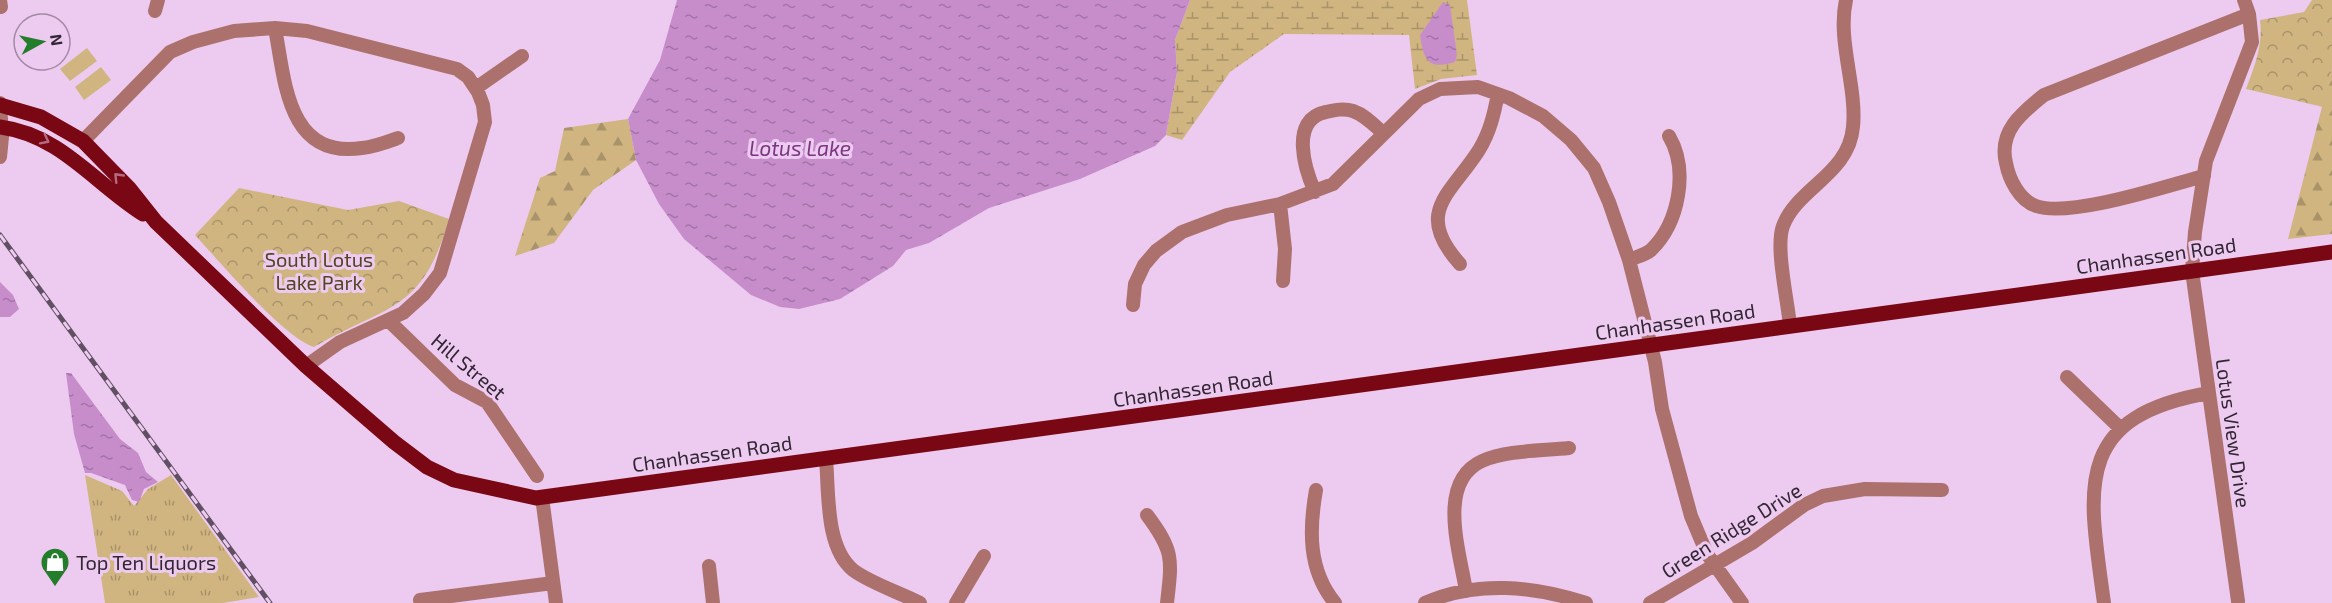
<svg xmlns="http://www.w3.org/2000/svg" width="2332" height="603" viewBox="0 0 2332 603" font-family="'Exo 2',sans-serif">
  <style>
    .grass { fill: url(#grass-tufts) }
    .forest { fill: url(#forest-firs) }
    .wetland { fill: url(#wetland-marsh) }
    .park { fill: url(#park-crowns) }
    .garden { fill: #d0b580 }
    .water { fill: url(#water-ripples) }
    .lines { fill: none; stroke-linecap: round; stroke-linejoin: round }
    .minor { stroke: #ac716d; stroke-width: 14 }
    .major { stroke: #7a0814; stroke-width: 15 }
    .rail-casing { stroke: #614f63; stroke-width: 5 }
    .rail { stroke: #edcbf0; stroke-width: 3; stroke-dasharray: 9; stroke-linecap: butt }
    .oneway { stroke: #b46a82 }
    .labels { text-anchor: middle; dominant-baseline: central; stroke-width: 6; stroke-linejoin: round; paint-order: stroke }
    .street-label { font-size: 20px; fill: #332634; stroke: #edcbf0 }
    .park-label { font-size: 20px; fill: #544421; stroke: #edcbf0 }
    .poi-label { font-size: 20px; fill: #332634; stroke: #edcbf0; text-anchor: start }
    .water-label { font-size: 21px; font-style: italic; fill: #7b3681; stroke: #edcbf0 }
  </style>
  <defs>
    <pattern id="grass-tufts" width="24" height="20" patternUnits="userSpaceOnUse" patternTransform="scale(1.5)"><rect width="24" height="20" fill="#d0b580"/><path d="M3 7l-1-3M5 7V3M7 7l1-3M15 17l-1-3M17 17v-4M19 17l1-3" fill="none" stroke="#a9936a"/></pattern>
    <pattern id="forest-firs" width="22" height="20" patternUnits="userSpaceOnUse" patternTransform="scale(1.5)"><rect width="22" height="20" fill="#d0b580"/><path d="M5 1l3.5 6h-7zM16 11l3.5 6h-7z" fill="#a9936a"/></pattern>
    <pattern id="wetland-marsh" width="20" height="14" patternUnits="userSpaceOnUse" patternTransform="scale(1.5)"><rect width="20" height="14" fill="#d0b580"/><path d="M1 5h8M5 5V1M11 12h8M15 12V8" fill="none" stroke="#a9936a"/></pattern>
    <pattern id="park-crowns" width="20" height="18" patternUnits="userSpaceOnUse" patternTransform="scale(1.5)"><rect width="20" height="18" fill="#d0b580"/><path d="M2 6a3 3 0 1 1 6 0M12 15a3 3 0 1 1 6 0" fill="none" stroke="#a9936a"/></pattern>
    <pattern id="water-ripples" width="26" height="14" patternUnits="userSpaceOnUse" patternTransform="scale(1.5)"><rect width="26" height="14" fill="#c78dcb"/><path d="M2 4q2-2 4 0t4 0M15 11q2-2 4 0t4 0" fill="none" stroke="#a273a6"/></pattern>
  </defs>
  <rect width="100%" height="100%" fill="#edcbf0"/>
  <path class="grass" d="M85 475 122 491 134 506 148 489 171 475 259 597 223 603H105Z"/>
  <path class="forest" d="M2332 68V234L2288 239Z
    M628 119 636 160 593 190 554 243 515 256 540 178 555 171 564 128Z"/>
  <path class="wetland" d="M1190 0H1467L1477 75 1441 79 1415 89 1409 35 1284 34 1230 72 1182 140 1166 135 1177 72 1175 40Z"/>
  <path class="park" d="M2312 0H2332V68L2323 107 2246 89C2255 65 2263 46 2260 20L2304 12Z
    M239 188 348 210 399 201 449 219C422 313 388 304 314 347 283 337 220 262 195 235Z"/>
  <path class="garden" d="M87 48 97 61 70 81 60 69Z
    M101 67 111 80 84 100 75 87Z"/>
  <path class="water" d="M677 0H1190L1175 40 1177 72 1166 135 1155 146 1080 179 989 208 929 243 906 250 893 266 840 299 799 309 780 307 751 295 684 239 659 204 636 160 628 119 660 60Z
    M1443 2 1450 5 1457 55 1455 62C1428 70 1424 61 1420 35Z
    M0 282 13 295 19 309 10 317H0Z
    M66 373H71L120 439 138 453 146 472 158 482 144 489 139 502 132 500 125 485 91 473H85L74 434Z"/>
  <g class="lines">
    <path class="minor" d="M0 0 1 7
      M155 11 158 0
      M275 28C285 81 287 159 362 148 374 147 387 142 398 138
      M476 88 522 56
      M0 103 2 137 0 157
      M83 141 170 52 193 42 234 31 275 28 307 31 457 69 468 77 478 92 483 105 485 122 440 273 424 294 403 313 340 342 306 366
      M2204 176C2166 186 2071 218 2036 206 2019 200 2009 179 2006 163 1998 131 2023 112 2044 95L2249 14
      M1315 192C1305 170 1289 119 1326 112 1335 110 1344 108 1353 111 1365 115 1374 125 1383 133
      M1280 204 1285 249 1283 281
      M1629 260C1636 257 1645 255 1651 250 1679 223 1689 170 1669 136
      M1460 264C1413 212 1451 194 1479 150 1490 132 1494 114 1498 94
      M1133 305 1135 284 1144 265 1156 251 1182 232 1227 215 1280 204 1333 184 1419 99 1440 89 1478 87 1509 98 1543 116 1571 140 1594 168 1609 202 1629 260 1655 362 1662 409 1691 516 1707 554 1742 603
      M389 321 455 385 487 402 537 476
      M1790 326C1788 302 1775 247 1783 226 1797 188 1849 174 1853 127 1857 86 1837 41 1846 0
      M2067 377 2121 429
      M826 459C829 492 825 547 853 570 870 583 901 593 920 603
      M1316 490C1309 530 1308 570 1335 603
      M542 497 556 603
      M1147 515C1174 551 1172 559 1167 603
      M709 566 713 603
      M1466 591C1460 552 1436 482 1482 461 1507 450 1542 451 1569 448
      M420 600 553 583
      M2238 601 2192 271 2195 232 2206 161 2252 42 2249 14 2244 0
      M956 603 984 556
      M1425 603C1476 580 1535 586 1586 603
      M1650 603 1752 543 1804 505 1823 496 1865 489 1942 490
      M2104 603C2089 491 2070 417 2209 393"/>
    <path class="major" d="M0 105 41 117 83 141 129 188 156 222 306 366 394 442 427 467 454 480 536 498 2332 252
      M0 127C61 135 94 183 143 214"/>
    <g class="rail-casing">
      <path id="rail" d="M0 235 270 603"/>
    </g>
    <use href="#rail" class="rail"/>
  </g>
  <defs><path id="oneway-chevron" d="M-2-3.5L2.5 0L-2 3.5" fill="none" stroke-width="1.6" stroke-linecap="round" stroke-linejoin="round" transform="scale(1.5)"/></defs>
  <g class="oneway">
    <use href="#oneway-chevron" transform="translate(45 140) rotate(27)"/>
    <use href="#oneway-chevron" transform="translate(118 177) rotate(-134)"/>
  </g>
  <defs>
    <g id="shop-pin" transform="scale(1.5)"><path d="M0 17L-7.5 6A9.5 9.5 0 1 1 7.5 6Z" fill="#247d2b" stroke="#edcbf0"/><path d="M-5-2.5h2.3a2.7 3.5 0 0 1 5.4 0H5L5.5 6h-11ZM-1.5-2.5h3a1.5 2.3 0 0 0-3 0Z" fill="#fff"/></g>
  </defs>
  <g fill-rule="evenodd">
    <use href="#shop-pin" x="55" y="562"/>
  </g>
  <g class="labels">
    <g class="street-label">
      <text transform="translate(2156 255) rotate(-8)">Chanhassen Road</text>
      <text transform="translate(1675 321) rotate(-8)">Chanhassen Road</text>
      <text transform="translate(469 366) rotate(40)">Hill Street</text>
      <text transform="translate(1193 388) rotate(-8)">Chanhassen Road</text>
      <text transform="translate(2234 433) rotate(82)">Lotus View Drive</text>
      <text transform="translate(712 453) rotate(-8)">Chanhassen Road</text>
      <text transform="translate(1731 530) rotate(-32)">Green Ridge Drive</text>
    </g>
    <g class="park-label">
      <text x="319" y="259">South Lotus<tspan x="319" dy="23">Lake Park</tspan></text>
    </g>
    <g class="poi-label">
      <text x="76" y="562">Top Ten Liquors</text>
    </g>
    <g class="water-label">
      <text x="800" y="147">Lotus Lake</text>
    </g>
  </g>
  <g transform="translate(42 42) rotate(82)"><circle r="28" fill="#edcbf0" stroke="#a389a5" stroke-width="1.5"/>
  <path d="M0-4.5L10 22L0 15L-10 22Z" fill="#247d2b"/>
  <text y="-9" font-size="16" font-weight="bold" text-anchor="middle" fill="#332634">N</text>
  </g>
</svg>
